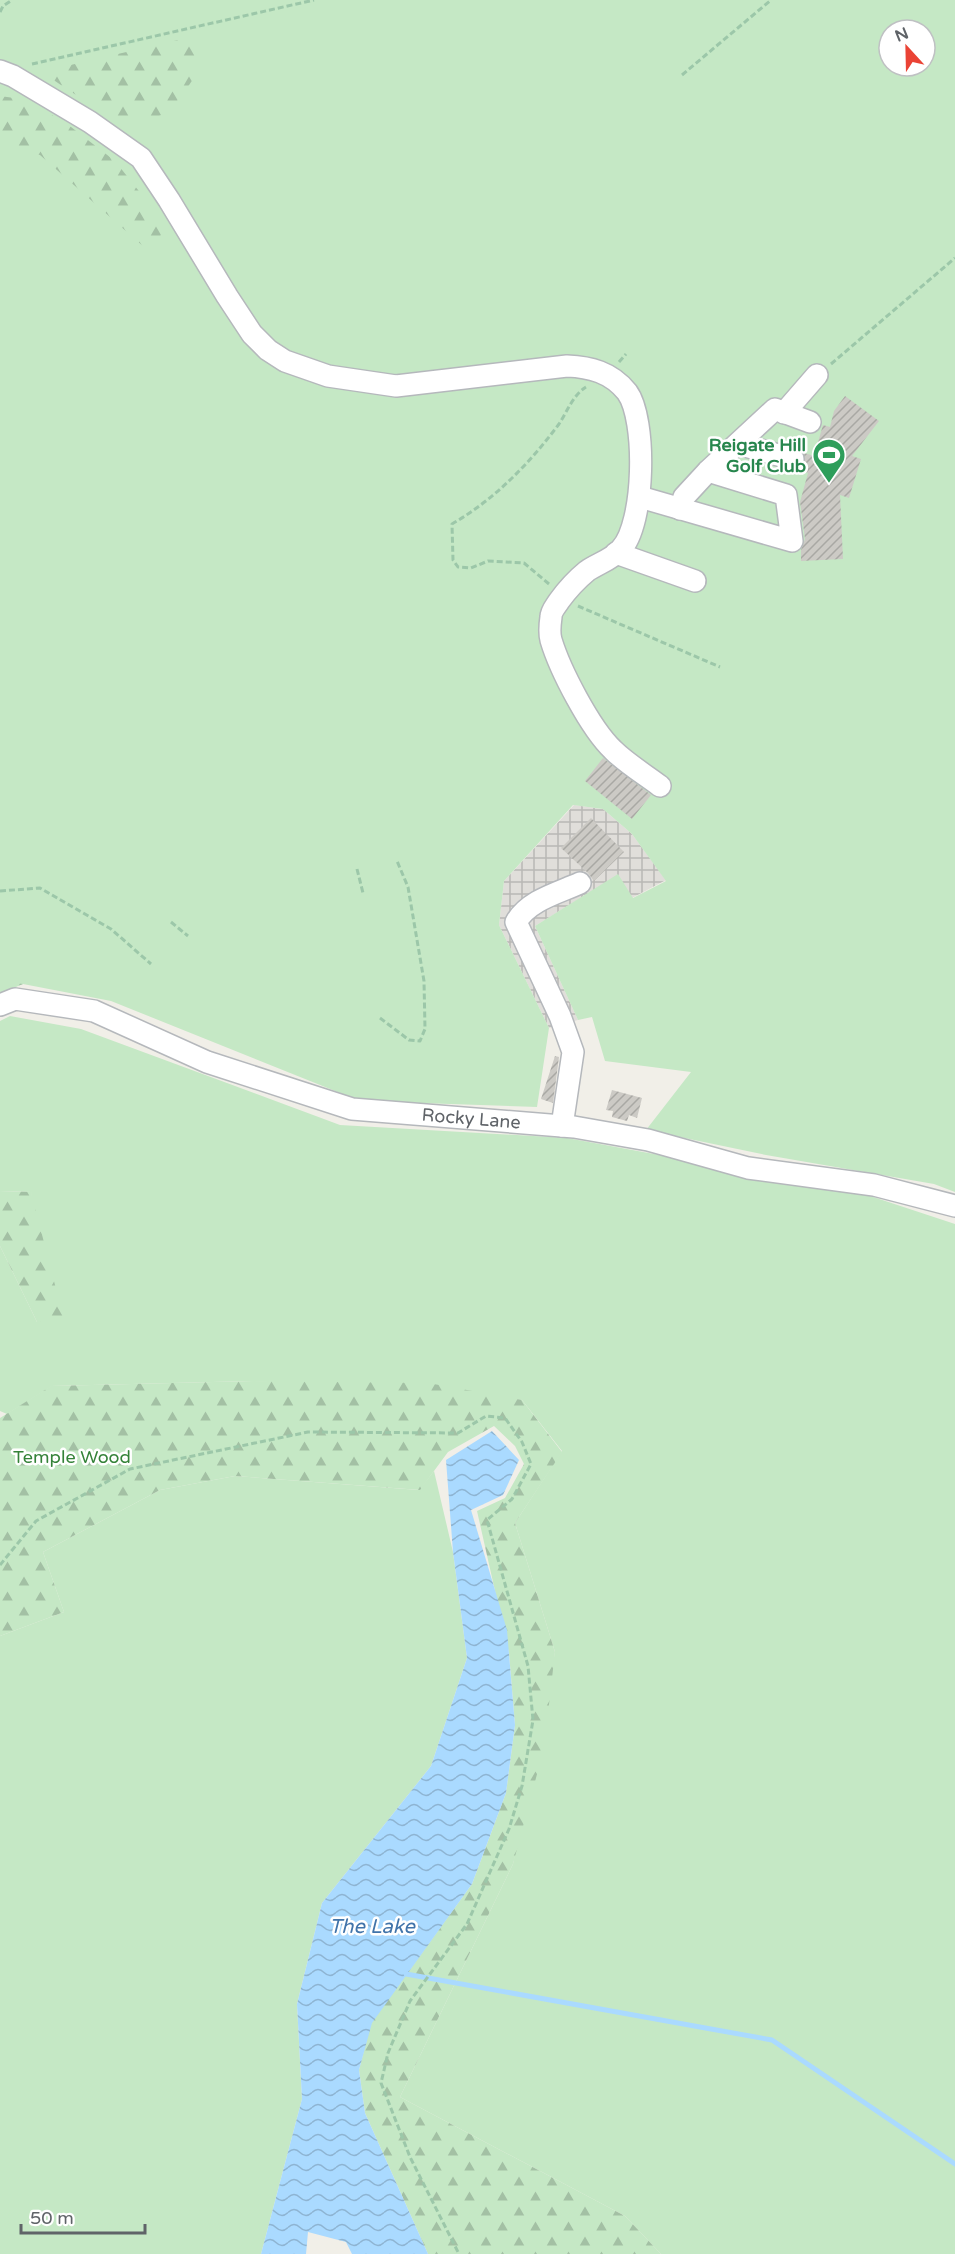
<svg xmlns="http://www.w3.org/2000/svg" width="955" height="2254" viewBox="0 0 955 2254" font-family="'Varela Round',sans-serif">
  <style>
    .industrial { fill: url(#industrial-grid) }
    .grass { fill: #c5e8c5; fill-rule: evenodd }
    .forest { fill: url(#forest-firs) }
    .water { fill: url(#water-waves) }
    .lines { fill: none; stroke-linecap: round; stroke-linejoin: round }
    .stream { stroke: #aadaff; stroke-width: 5 }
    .building { fill: url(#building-hatch) }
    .minor-casing { stroke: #b5b8bc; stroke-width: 24 }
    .path { stroke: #9cc7a9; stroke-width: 3; stroke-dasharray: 6 3; stroke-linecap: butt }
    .minor { stroke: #fff; stroke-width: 21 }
    .labels { text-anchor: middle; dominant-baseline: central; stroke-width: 5; stroke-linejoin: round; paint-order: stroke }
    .leisure-label { font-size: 18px; font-weight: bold; fill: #27864d; stroke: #fff; text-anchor: end }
    .street-label { font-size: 18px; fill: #5f6368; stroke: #fff }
    .park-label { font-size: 18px; fill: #348238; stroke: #fff }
    .water-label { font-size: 20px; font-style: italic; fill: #4174aa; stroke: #fff }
  </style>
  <defs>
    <pattern id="industrial-grid" width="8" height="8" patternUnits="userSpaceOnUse" patternTransform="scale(1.5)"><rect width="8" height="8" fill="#e0deda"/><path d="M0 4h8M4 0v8" fill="none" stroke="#b9b8b5"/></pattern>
    <pattern id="forest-firs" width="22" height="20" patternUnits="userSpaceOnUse" patternTransform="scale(1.5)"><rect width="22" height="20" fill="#c5e8c5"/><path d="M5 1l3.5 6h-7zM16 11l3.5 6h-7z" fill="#a3c0a4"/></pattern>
    <pattern id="water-waves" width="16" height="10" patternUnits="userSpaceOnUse" patternTransform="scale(1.5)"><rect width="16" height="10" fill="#aadaff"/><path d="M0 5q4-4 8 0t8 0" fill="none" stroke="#8eb4d2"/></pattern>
    <pattern id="building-hatch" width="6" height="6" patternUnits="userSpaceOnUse" patternTransform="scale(1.5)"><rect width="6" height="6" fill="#cccac5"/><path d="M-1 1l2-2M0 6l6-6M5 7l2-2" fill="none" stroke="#a9a8a4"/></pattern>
  </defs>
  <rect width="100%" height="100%" fill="#f1efe8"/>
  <path class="industrial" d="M574 805 603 809 632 834 666 880 632 898 618 875 535 926 578 1020 549 1028 499 925 504 881Z"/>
  <path class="grass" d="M0 0H955V1192L934 1184 766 1155 646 1130 691 1072 605 1061 592 1017 578 1020 535 926 618 874 633 898 666 881 632 834 603 809 573 805 504 881 499 925 549 1028 537 1107 360 1101 111 1001 23 984 0 993ZM889 30H925V66H889Z
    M10 1016 81 1029 340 1125 567 1138 855 1191 955 1224V2254H661L625 2216 400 2097 513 1864 555 1652 515 1523 562 1451 522 1400 253 1381 52 1386 7 1414 0 1411V1246L37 1322 31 1192 0 1191V1021Z
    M434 1471 453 1552 467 1658 431 1766 322 1903 297 2004 302 2099 261 2254H0V1636L64 1612 43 1552 160 1490 235 1476 419 1490Z"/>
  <path class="forest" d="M195 36C196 45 200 55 199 64 199 73 187 88 181 96 144 150 88 102 49 77L62 67Z
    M0 96 28 100 71 127 115 161 165 224 153 255 40 155 0 147Z
    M0 981 23 984 0 993Z
    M0 1191 31 1192 63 1316 37 1322 0 1246Z
    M253 1381 428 1383 522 1400 562 1452 515 1523 555 1652 544 1748 513 1864 400 2097 625 2216 661 2254H428L365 2113 359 2070 371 2023 472 1884 506 1793 515 1725 509 1653 477 1511 505 1498 524 1464 515 1446 494 1426 448 1452 420 1490 235 1476 160 1490 43 1552 64 1612 0 1636V1418L51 1386Z"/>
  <path class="water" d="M492 1431 519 1460 503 1495 471 1510 507 1630 515 1725 506 1793 472 1884 372 2023 359 2070 365 2113 428 2254H352L346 2242 308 2232 306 2254H261L302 2099 297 2004 322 1903 431 1766 467 1658 453 1552 446 1460Z"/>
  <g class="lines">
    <path class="stream" d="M406 1974 772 2040 955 2164"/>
  </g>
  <path class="building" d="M845 396 879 421 852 456 861 459 849 498 840 495 843 559 801 561V550L805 539 800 502 808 473 798 470 805 463 804 453 814 456 823 425 830 427 834 411Z
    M603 758 651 795 632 819 585 781Z
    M591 818 624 852 594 881 588 873 561 848Z
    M555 1056 559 1057 553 1103 541 1099Z
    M612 1090 642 1098 637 1118 629 1115 627 1121 612 1117 613 1111 606 1110Z"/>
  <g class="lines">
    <g class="minor-casing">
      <g id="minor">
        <path d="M0 71 13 76 90 122 141 158 169 200 227 296 252 334 268 350 285 361 328 376 396 386 567 366C590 367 611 372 627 392 647 419 645 524 621 549 613 559 597 564 587 571 576 580 567 590 559 601 556 606 551 611 551 617 550 624 549 633 551 640 560 670 590 728 613 750 626 763 644 774 660 786"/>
        <path d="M784 413 817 375"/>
        <path d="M738 444 793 459"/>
        <path d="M640 497 792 541 786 495 708 471"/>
        <path d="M680 509 684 497 708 471 775 409 810 422"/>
        <path d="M616 553 695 581"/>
        <path id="s1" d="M0 1005 15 999 94 1011 207 1062 352 1109 574 1127 648 1140 748 1168 874 1185 955 1206"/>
        <path d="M562 1126 573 1052 560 1016 516 922C529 900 558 893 580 883"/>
      </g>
    </g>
    <path class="path" d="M0 12 3 6 12 0
      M32 64 314 0
      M682 75 771 0
      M619 362 626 354
      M831 364 955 258
      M549 584 524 563 488 561 471 568 458 567 453 560 452 524C495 499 529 464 559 424 567 412 573 395 586 387
      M578 606 720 667
      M357 869 363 893
      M0 891 40 888 111 929 151 964
      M171 922 188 936
      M380 1018 409 1040 420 1041 425 1029 424 981 408 887 397 861
      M0 1565 36 1521 130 1469 308 1432 458 1433 486 1416 505 1418 522 1442 531 1464 512 1499 487 1520 528 1666 533 1720 522 1786 509 1829 467 1924 410 2001 388 2053 381 2083 410 2157 459 2254"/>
    <use href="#minor" class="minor"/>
  </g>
  <defs>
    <g id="stadium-pin" transform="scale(1.725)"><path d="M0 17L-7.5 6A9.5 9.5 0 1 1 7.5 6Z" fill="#2e9e5b" stroke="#fff"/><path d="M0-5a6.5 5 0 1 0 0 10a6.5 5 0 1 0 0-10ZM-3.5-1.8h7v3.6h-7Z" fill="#fff"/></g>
  </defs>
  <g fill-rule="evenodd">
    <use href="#stadium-pin" x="829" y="455"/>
  </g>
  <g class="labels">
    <g class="leisure-label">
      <text x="806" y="445">Reigate Hill<tspan x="806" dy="21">Golf Club</tspan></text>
    </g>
    <g class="street-label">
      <text stroke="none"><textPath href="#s1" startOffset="492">Rocky Lane</textPath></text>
    </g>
    <g class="park-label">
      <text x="72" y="1457">Temple Wood</text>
    </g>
    <g class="water-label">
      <text x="372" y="1927">The Lake</text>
    </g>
  </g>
  <g transform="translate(907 48) rotate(338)"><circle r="28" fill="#ffffff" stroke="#bfc1c3" stroke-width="1.5"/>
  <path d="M0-4.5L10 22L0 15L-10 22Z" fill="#ea4335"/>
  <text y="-9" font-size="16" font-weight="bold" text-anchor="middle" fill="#5f6368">N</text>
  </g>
  <path d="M21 2224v9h124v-9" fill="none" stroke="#5f6368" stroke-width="3"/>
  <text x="30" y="2224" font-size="18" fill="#5f6368" stroke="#ffffff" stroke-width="4.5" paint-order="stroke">50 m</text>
</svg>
